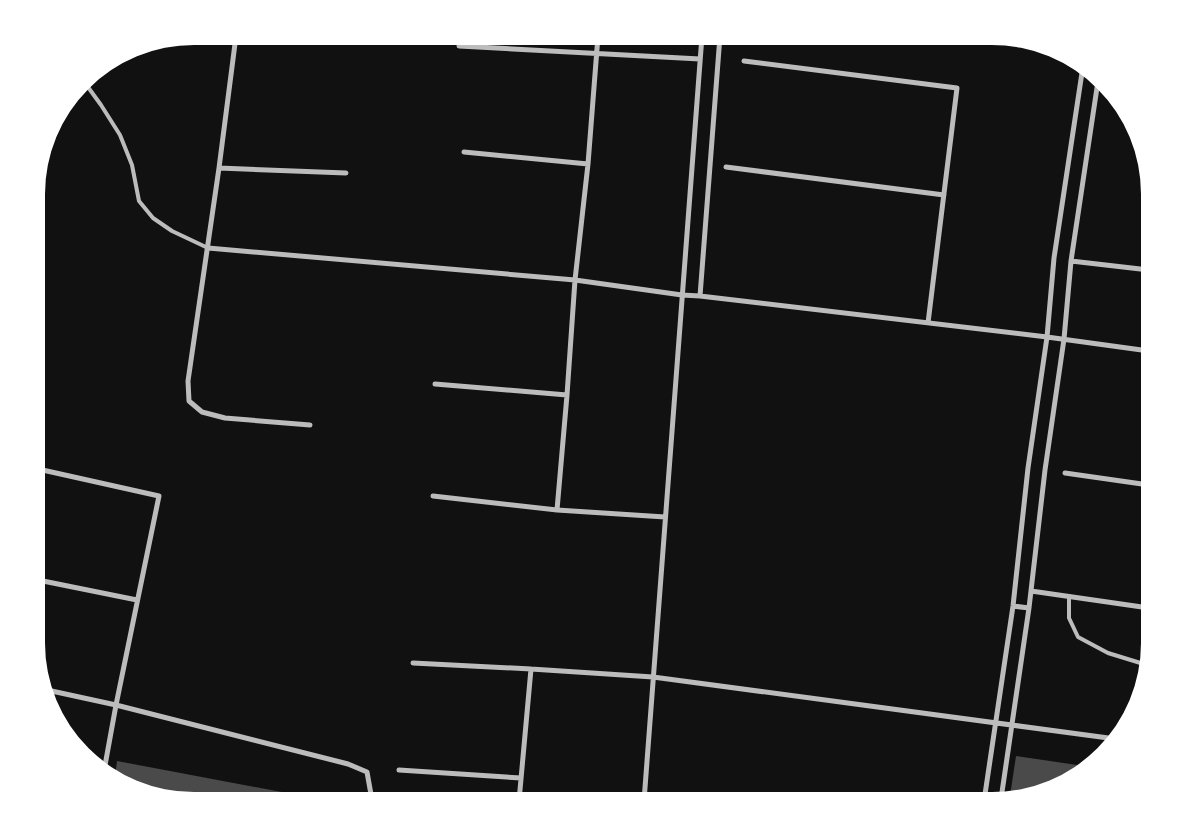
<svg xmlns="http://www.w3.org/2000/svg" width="1186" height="837" viewBox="0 0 1186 837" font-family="Jost,sans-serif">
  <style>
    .building { fill: #4a4a4a }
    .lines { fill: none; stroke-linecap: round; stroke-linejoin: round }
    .service { stroke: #bcbcbc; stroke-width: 4 }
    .minor { stroke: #bcbcbc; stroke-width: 5 }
  </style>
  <rect width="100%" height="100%" fill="#111"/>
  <path class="building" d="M1016 756 1084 766 1062 784 1010 796Z
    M117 761 324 800H184L143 792 115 777Z"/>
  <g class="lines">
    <path class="service" d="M85 83 101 105 120 135 132 165 139 201 153 218 172 231 208 248
      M1069 596V618L1078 637 1108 653 1147 665"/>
    <path class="minor" d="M236 36 219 168 188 381 189 401 202 412 225 418 310 425
      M459 46 700 59
      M744 61 957 88 928 323
      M464 152 588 164
      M726 167 944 195
      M219 168 346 173
      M208 248 575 280 682 295 700 296 1047 337 1149 351
      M1071 261 1149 270
      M700 296 720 36
      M435 384 567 395
      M38 469 159 496 116 705 104 771
      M1065 473 1149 485
      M433 496 557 510 665 517
      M557 510 567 395 575 280 588 164 598 36
      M38 580 137 600
      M1031 591 1149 608
      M1013 606 1029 608
      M413 663 531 669 653 677 1116 739
      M47 690 116 705 348 764 367 772 372 800
      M399 770 521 778
      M1001 799 1029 608 1045 470 1064 339 1071 261 1098 81
      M519 801 531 669
      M644 801 702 36
      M984 801 1013 606 1028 468 1047 337 1054 258 1083 66"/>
  </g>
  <path d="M0 0H1186V837H0ZM194 45H992A149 149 0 0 1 1141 194V643A149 149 0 0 1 992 792H194A149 149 0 0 1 45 643V194A149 149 0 0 1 194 45Z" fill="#fff" fill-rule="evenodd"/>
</svg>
